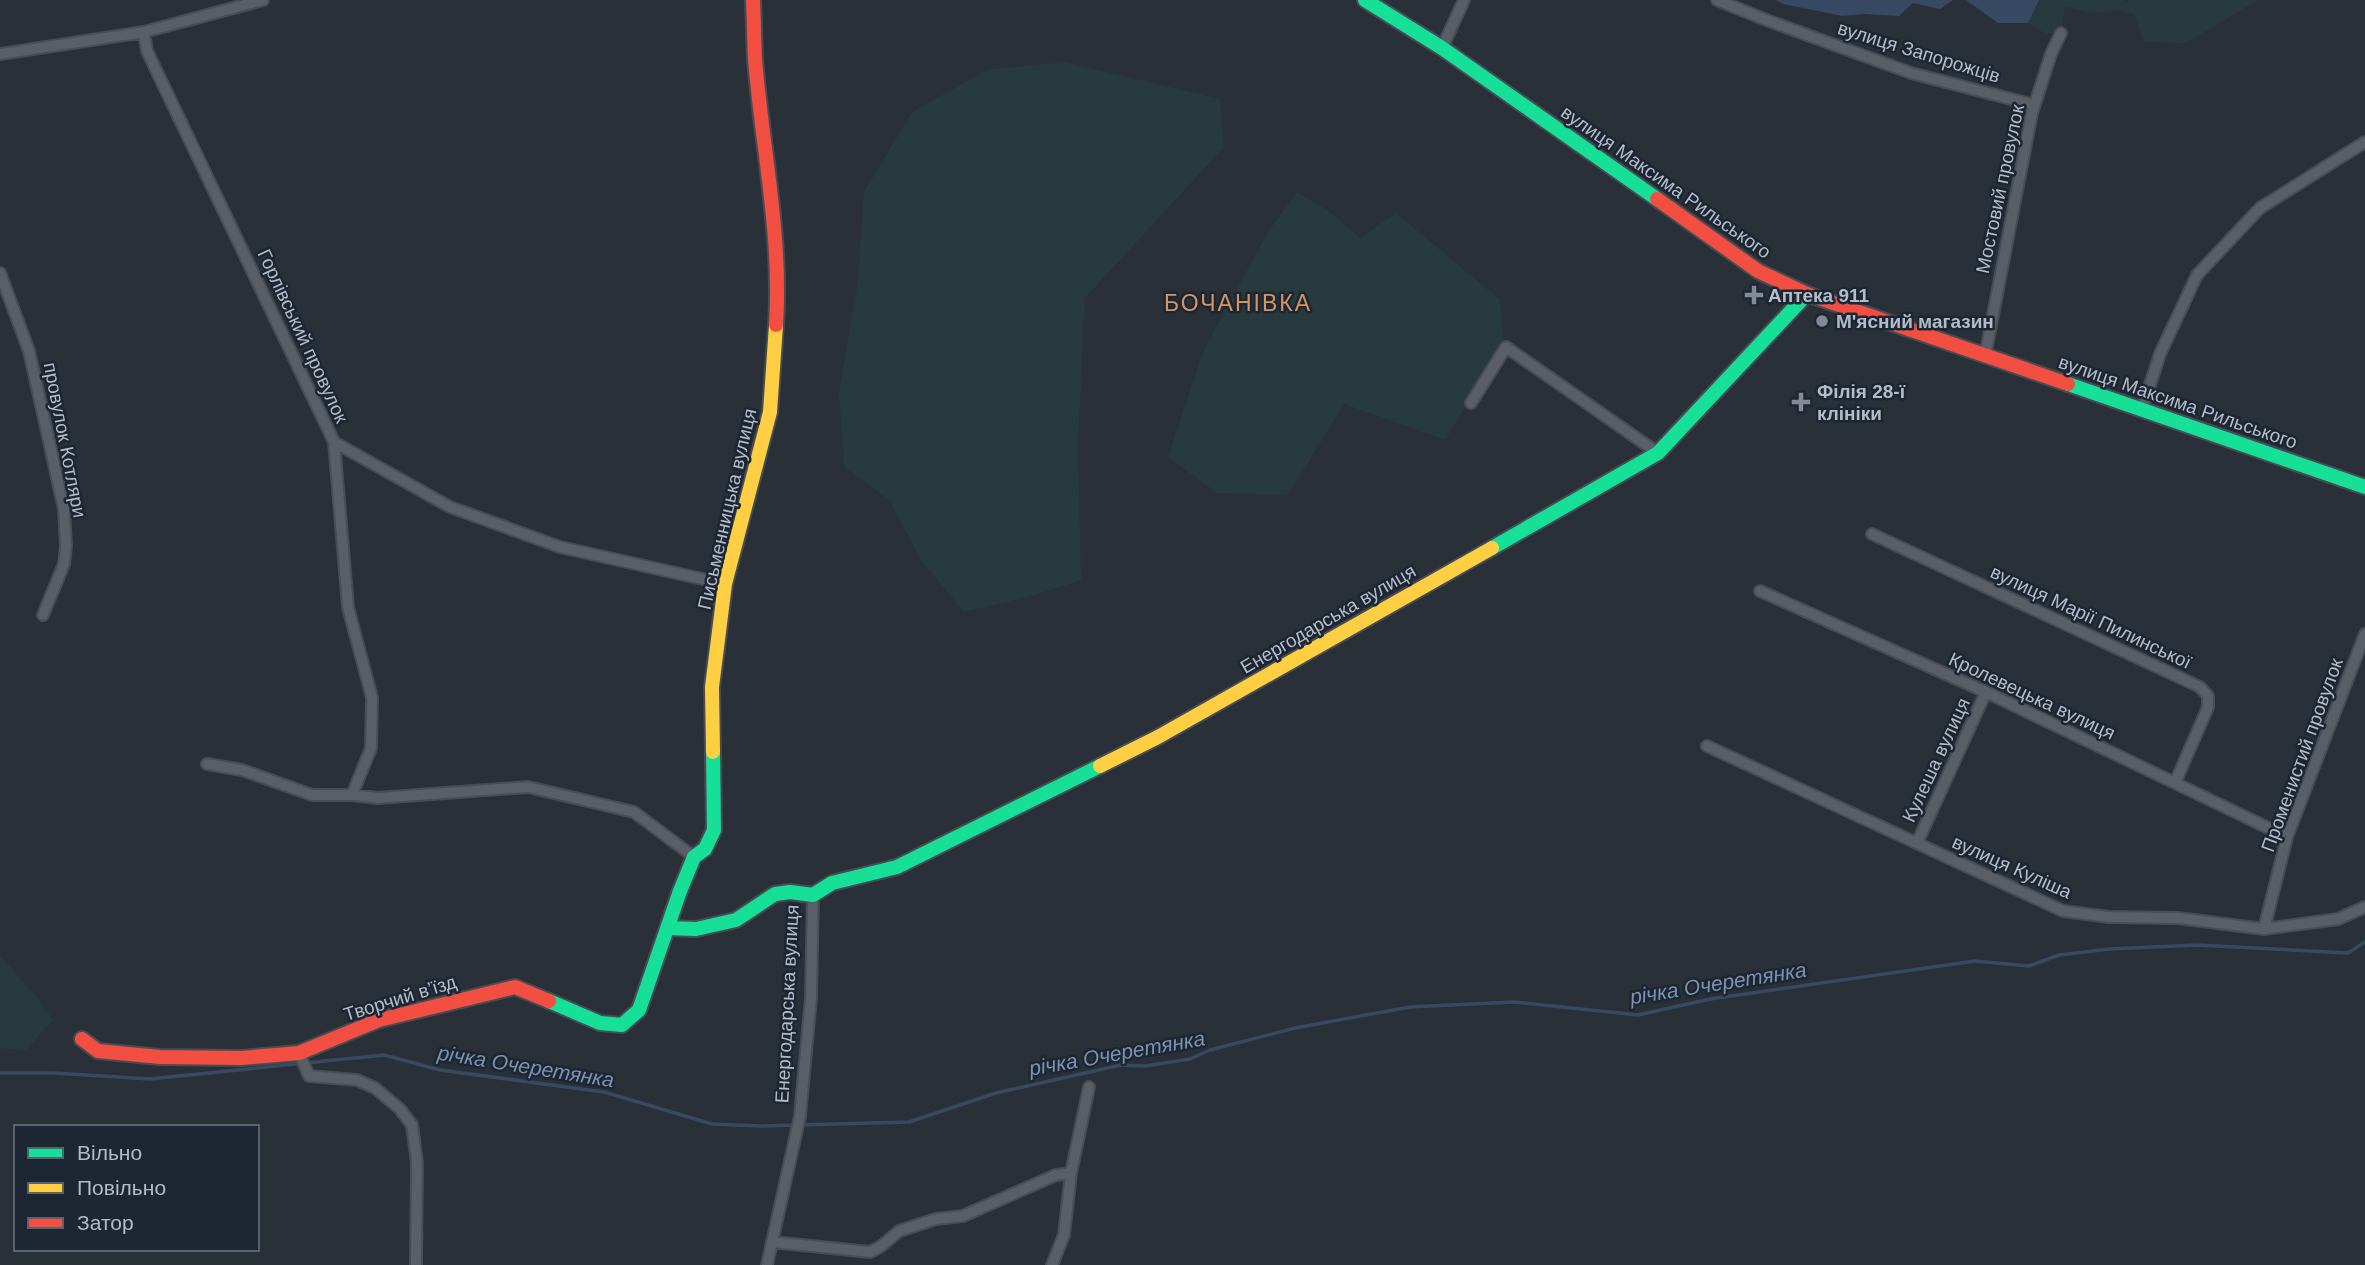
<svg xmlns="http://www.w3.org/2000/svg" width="2365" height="1265" viewBox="0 0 2365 1265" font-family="Helvetica,sans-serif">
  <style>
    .green { fill: #273a3e }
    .water { fill: #384963 }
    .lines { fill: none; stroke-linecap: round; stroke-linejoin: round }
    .stream { stroke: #384963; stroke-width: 3.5 }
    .street-casing { stroke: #484c53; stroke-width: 14 }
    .fast-casing { stroke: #484c53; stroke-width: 18 }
    .slow-casing { stroke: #484c53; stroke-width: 18 }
    .jam-casing { stroke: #484c53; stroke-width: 18 }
    .street { stroke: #5a5e66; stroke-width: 10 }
    .fast { stroke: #16e098; stroke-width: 14 }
    .slow { stroke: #ffcf43; stroke-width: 14 }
    .jam { stroke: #f24e42; stroke-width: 14 }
    .poi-dot { fill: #848b96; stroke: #1d2633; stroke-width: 2.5 }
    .labels { text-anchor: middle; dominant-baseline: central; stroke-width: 5; stroke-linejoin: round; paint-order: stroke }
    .street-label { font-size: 19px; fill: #b4bcc9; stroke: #1d2633 }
    .poi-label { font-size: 19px; font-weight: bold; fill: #b4bcc9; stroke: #1d2633; text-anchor: start }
    .water-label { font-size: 21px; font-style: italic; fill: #7c92b1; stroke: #1d2633 }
    .quarter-label { font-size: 23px; letter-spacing: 2px; fill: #d59563; stroke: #1d2633 }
  </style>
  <rect width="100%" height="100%" fill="#2a3038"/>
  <path class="green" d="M2039 0H2121L2125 2 2130 0H2258L2186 43 2144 42 2134 14 2114 10 2090 13 2065 7 2061 33H2044L2028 23Z
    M1065 62 1220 99 1224 147 1085 298 1078 444 1081 580 1029 597 964 612 921 560 889 500 844 467 839 392 857 287 864 192 912 112 987 70Z
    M1297 192 1330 212 1360 238 1396 213 1500 300 1504 344 1445 440 1344 404 1288 495 1217 493 1168 457 1204 349 1268 232Z
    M0 956 36 996 53 1020 26 1050 0 1049Z"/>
  <path class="water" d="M1776 0H1953L1940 9 1913 3 1899 16 1864 14 1842 16 1783 4Z
    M1966 0H2039L2028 23H1998Z"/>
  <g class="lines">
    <path class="stream" d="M0 1073H54L150 1079 384 1055 440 1070 604 1092 712 1124 760 1126 909 1122 996 1093 1121 1065 1145 1066 1190 1059 1210 1050 1295 1028 1410 1007 1514 1002 1638 1015 1710 999 1975 961 2029 966 2059 955 2110 949 2197 945 2348 953 2365 942"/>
    <g class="street-casing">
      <path id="street" d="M1717 0 1769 21 1911 73 2034 105
        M144 32 147 51 334 442 348 607 372 698 371 748 352 795
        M1442 48 1464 0
        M0 54 144 32 263 0
        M0 273 29 351 64 509 66 546 64 564 43 615
        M1985 356 2032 113 2051 54 2061 33
        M1471 403 1506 347 1658 453
        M2142 410 2160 354 2197 275 2260 208 2365 142
        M334 442 450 507 560 547 725 584
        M1872 534 2200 687 2208 696V707L2175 783
        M1760 591 1986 692 2287 837
        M1707 746 2063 911 2109 917 2178 918 2264 929 2338 919 2365 907
        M207 764 242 770 312 795H352L378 798 528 787 634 812 694 857
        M1917 843 1986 692
        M2264 929 2287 837 2365 634
        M299 1053 309 1076 357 1080 375 1088 400 1109 412 1125 417 1162 416 1265
        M772 1242 870 1252 880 1247 899 1231 936 1219 963 1216 1056 1175 1071 1173
        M767 1265 800 1116 811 998 813 895
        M1052 1265 1064 1235 1071 1173 1089 1087"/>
    </g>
    <g class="fast-casing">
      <path id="fast" d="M1365 0 1442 48 1657 199
        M2068 384 2365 487
        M1492 548 1658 453 1807 294
        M667 928 696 929 736 920 775 894 790 892 813 895 832 883 897 867 1100 766
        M549 1001 600 1023 622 1025 639 1010 680 891 694 857 705 849 714 830 713 752"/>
    </g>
    <g class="slow-casing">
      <path id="slow" d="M713 752 712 687 725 584 770 412 776 325
        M1100 766 1158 737 1492 548"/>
    </g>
    <g class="jam-casing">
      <path id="jam" d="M753 0C754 20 754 39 755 59 762 147 782 236 776 325
        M1657 199 1758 271 1807 294 2068 384
        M82 1039 98 1051 160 1057 241 1058 299 1053 379 1020 515 987 549 1001"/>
    </g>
    <use href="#street" class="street"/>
    <use href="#fast" class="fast"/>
    <use href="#slow" class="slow"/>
    <use href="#jam" class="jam"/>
  </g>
  <g class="poi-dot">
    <path d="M1750.5 284.5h7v7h7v7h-7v7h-7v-7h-7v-7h7z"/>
    <circle cx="1822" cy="321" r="7"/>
    <path d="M1797.5 391.5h7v7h7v7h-7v7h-7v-7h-7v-7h7z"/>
  </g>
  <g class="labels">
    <g class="street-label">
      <text transform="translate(1919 52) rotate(17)">вулиця Запорожців</text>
      <text transform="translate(1666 182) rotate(35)">вулиця Максима Рильського</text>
      <text transform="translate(2000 189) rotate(-78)">Мостовий провулок</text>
      <text transform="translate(303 336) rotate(65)">Горлівський провулок</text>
      <text transform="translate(2178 402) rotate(19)">вулиця Максима Рильського</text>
      <text transform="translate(65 440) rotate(79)">провулок Котляри</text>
      <text transform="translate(727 509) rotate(-77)">Письменницька вулиця</text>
      <text transform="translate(2091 617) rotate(25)">вулиця Марії Пилинської</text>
      <text transform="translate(1328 619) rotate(-30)">Енергодарська вулиця</text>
      <text transform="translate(2032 696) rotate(25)">Кролевецька вулиця</text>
      <text transform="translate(2302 755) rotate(-70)">Променистий провулок</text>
      <text transform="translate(1936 760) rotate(-65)">Кулеша вулиця</text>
      <text transform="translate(2012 867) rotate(24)">вулиця Куліша</text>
      <text transform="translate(400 998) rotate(-17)">Творчий в’їзд</text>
      <text transform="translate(787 1004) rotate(-87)">Енергодарська вулиця</text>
    </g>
    <g class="poi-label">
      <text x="1768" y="295">Аптека 911</text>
      <text x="1836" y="321">М'ясний магазин</text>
      <text x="1817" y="391">Філія 28-ї<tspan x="1817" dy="22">клініки</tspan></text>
    </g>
    <g class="water-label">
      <text transform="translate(1718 983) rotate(-9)">річка Очеретянка</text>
      <text transform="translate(1117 1053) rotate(-10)">річка Очеретянка</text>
      <text transform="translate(526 1066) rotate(9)">річка Очеретянка</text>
    </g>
    <g class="quarter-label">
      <text x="1238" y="303">БОЧАНІВКА</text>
    </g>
  </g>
  <rect x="14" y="1125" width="245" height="126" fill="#1d2633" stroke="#59626f" stroke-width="2"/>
  <rect x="28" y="1148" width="35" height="10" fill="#16e098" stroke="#59626f" stroke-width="2"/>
  <text x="77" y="1160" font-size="21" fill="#b4bcc9">Вільно</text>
  <rect x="28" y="1183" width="35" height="10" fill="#ffcf43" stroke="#59626f" stroke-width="2"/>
  <text x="77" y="1195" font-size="21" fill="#b4bcc9">Повільно</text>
  <rect x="28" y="1218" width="35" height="10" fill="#f24e42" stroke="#59626f" stroke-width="2"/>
  <text x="77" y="1230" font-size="21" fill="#b4bcc9">Затор</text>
</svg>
